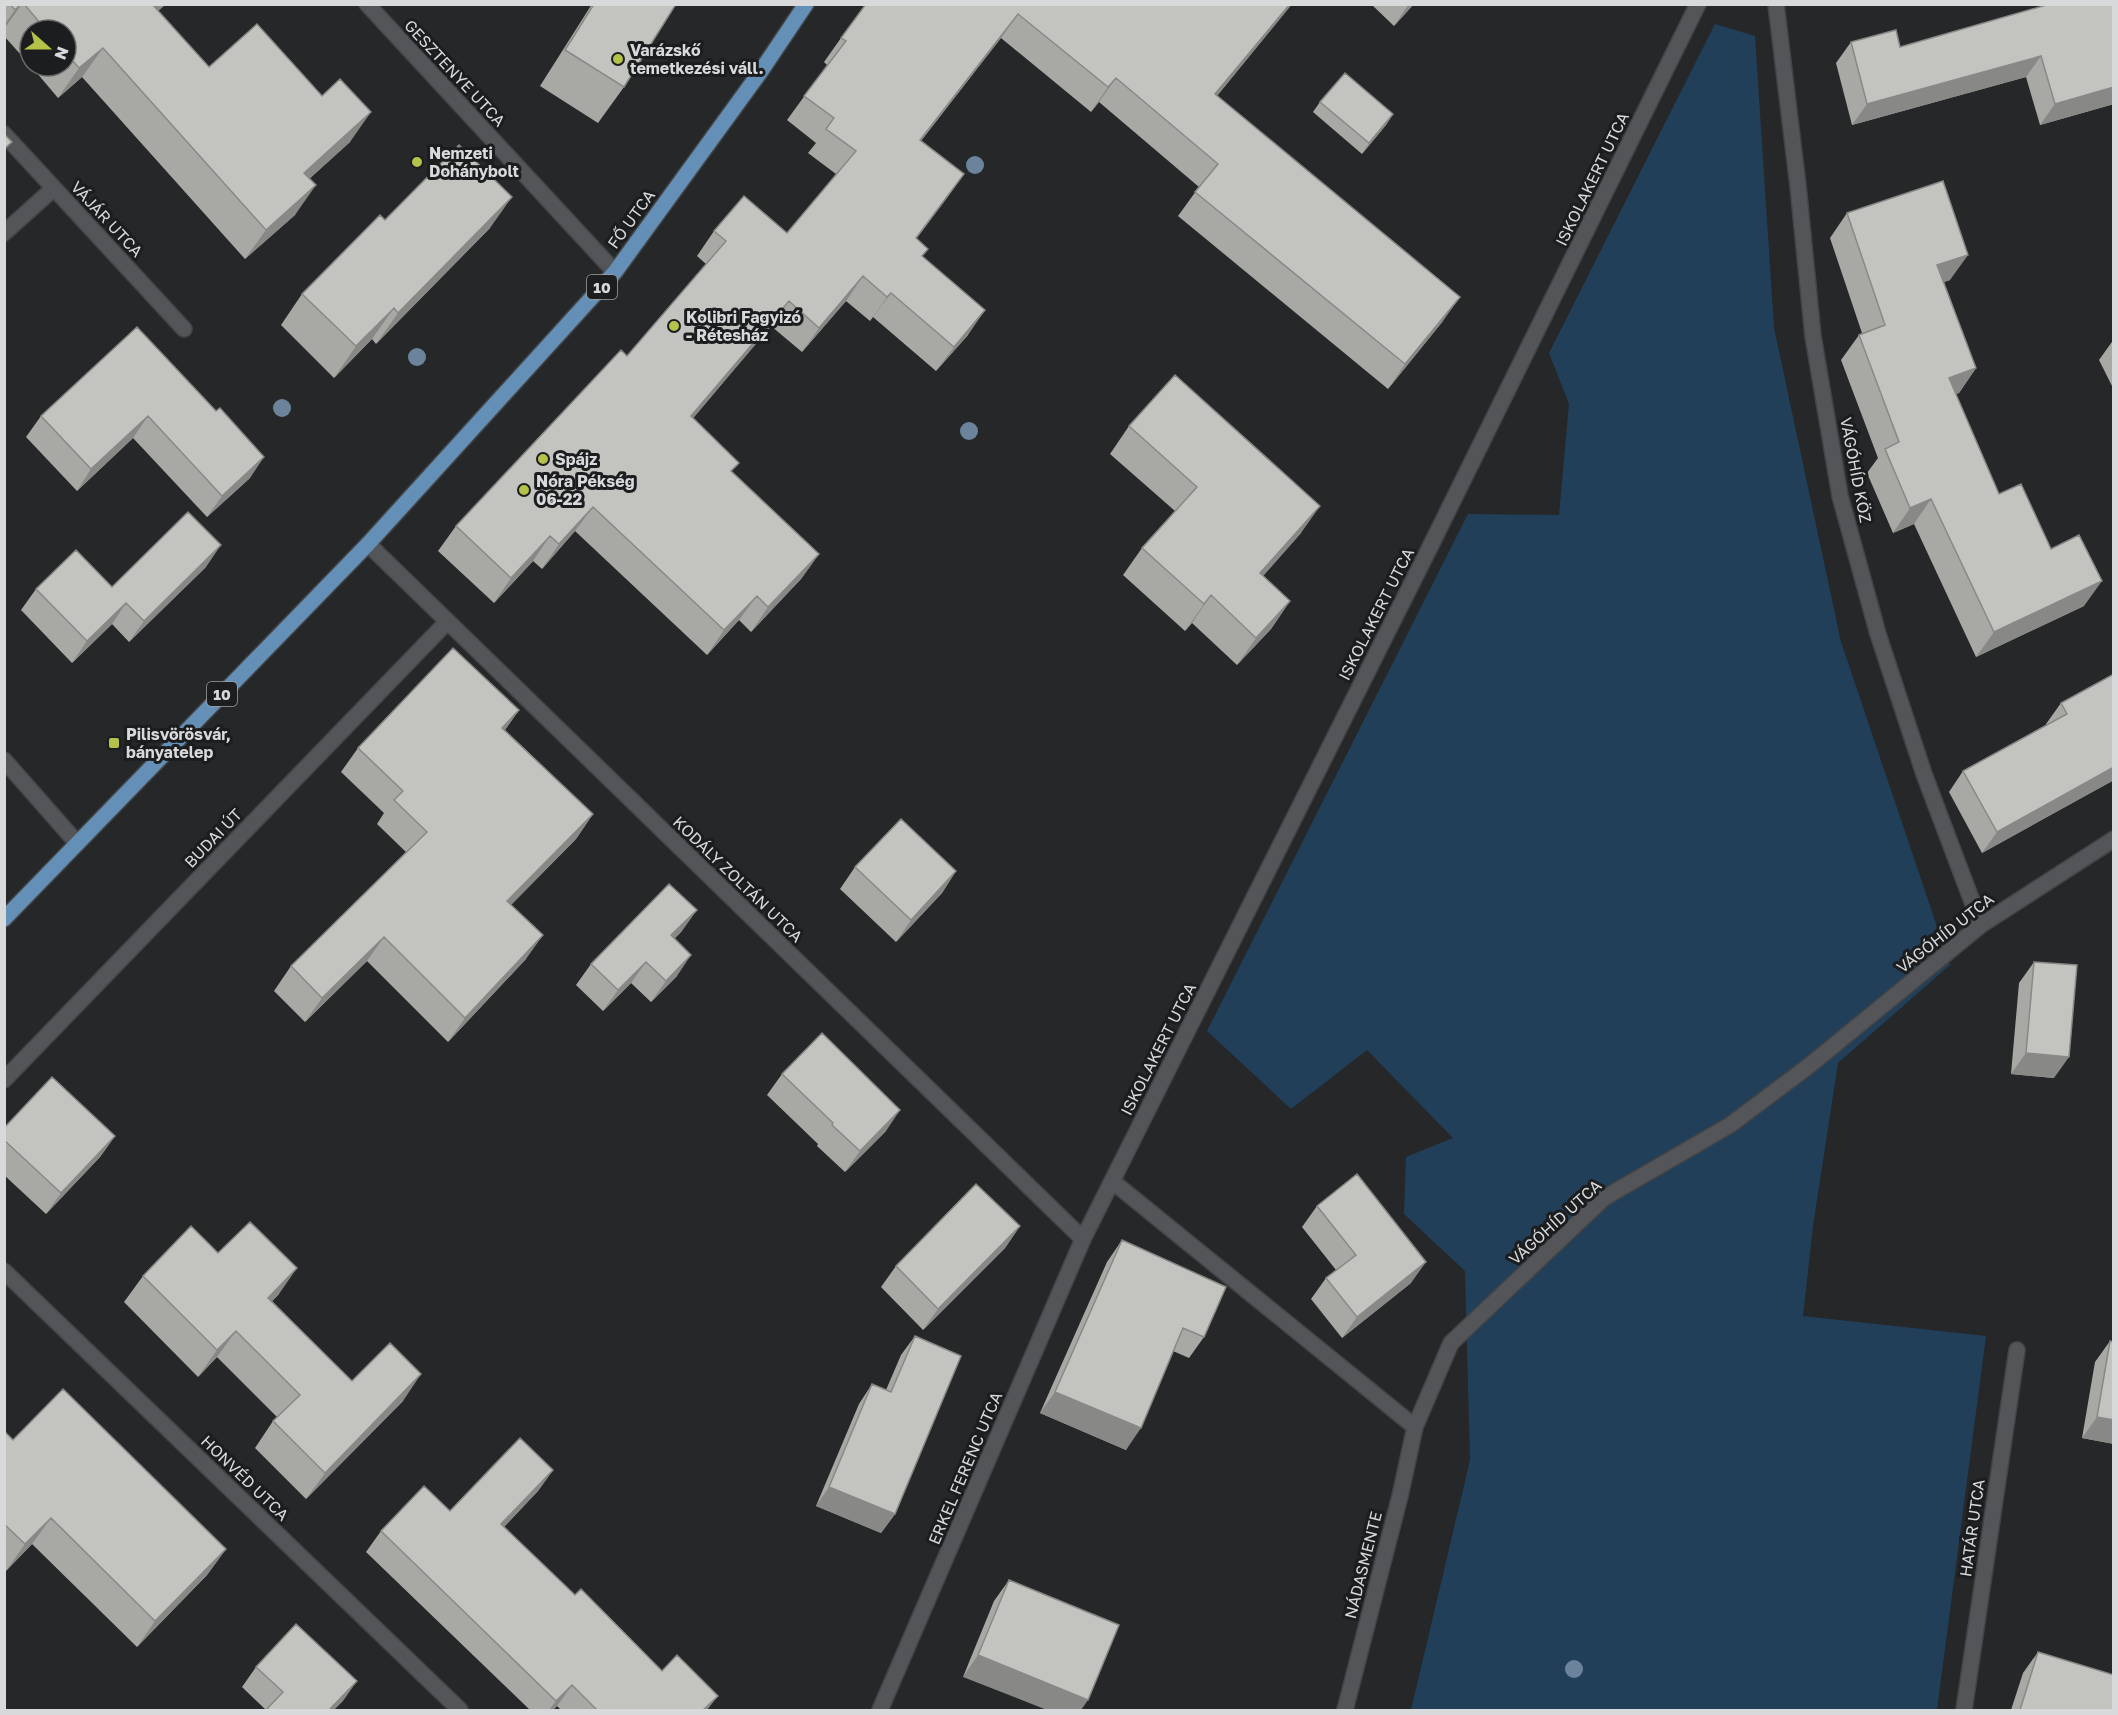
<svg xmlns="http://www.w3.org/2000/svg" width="2118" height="1715" viewBox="0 0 2118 1715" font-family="'Golos Text',sans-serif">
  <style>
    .green { fill: #223f59 }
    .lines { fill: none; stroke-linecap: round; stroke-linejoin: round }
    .minor-casing { stroke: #434446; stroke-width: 18 }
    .major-casing { stroke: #434446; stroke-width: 18 }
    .minor { stroke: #535558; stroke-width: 15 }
    .major { stroke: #648fb6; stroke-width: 15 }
    .tree { fill: #6b849b }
    .wall { fill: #a8a9a5 }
    .shaded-wall { fill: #888986 }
    .building { fill: #c3c4c0; stroke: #888986; stroke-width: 1.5 }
    .poi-dot { fill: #b4c24a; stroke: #1b1d1f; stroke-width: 2 }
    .labels { text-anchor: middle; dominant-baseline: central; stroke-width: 6; stroke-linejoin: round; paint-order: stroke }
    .shield { fill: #1b1d1f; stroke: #9fa1a3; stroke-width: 1.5 }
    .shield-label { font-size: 15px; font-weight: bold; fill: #d8d9db }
    .poi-label { font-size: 16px; font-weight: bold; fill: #d8d9db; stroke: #1b1d1f; text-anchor: start }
    .street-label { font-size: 16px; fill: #d8d9db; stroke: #1b1d1f }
  </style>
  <rect width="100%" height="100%" fill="#252729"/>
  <path class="green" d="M1715 24 1755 36 1774 328 1841 642 1950 965 1838 1063 1813 1226 1803 1316 1986 1336 1937 1710H1411L1470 1460 1465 1271 1404 1214 1406 1157 1453 1138 1367 1050 1291 1109 1207 1031 1468 514 1559 515 1569 404 1549 353Z"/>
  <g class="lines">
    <g class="minor-casing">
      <path id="minor" d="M367 4 615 272
        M1776 4 1798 186 1813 336 1840 496 1878 634 1924 774 1981 925
        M4 134 184 329
        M4 233 53 189
        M368 544 1083 1239
        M4 760 77 843
        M4 1080 447 622
        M1112 1181 1415 1427 1451 1343 1604 1198 1730 1125 1810 1065 1981 925 2114 839
        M4 1271 460 1710
        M880 1710 1083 1239 1433 541 1698 4
        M1345 1710 1400 1496 1415 1427
        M1964 1710 2017 1350"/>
    </g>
    <g class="major-casing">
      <path id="major" d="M4 919 368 544 615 272 761 71 806 4"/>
    </g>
    <use href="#minor" class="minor"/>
    <use href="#major" class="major"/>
  </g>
  <g class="tree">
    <circle cx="975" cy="165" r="9"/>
    <circle cx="417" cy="357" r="9"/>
    <circle cx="282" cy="408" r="9"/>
    <circle cx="969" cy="431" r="9"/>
    <circle cx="1574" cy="1669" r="9"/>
  </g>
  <path class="wall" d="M4 4H166L158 11 209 67 350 142 310 178 295 215 245 259 82 77 58 98 31 66H66V30H30V65L4 36Z
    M592 4H676L624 87 598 123 540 86Z
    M866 4H1292L1217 96 1443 321 1388 389 1178 216 1199 187 1099 102 1091 112 1001 38 921 141 964 174 916 239 922 257 968 335 936 371 873 317 870 321 846 301 802 352 771 326 693 418 732 472 819 554 801 579 751 632 739 620 707 655 575 531 542 569 533 561 494 603 438 551 456 526 627 356 706 264 697 256 714 231 787 233 836 174 808 153 816 143 787 120 827 65 824 62 841 38Z
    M1371 4H1414L1394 26Z
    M2050 4 2114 104 2040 125 2026 77 1852 125 1836 63 1851 42 1900 47Z
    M1320 102 1393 114 1386 125 1362 154 1313 112Z
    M1847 213 1950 280 1944 282 1976 368 1959 393 1956 394 1999 494 2051 549 2084 606 1976 657 1914 524 1893 533 1867 473 1878 458 1841 360 1859 335 1862 333 1830 238Z
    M385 220 490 228 376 344 372 339 334 378 281 325 302 294Z
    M137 327 250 478 207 517 133 438 77 491 26 437 41 416Z
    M2114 339V390L2099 360Z
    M1129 426 1301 533 1263 576 1290 601 1271 629 1237 665 1192 623 1185 631 1123 575 1142 548 1175 511 1110 454Z
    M206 567 129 642 112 624 72 663 21 610 36 589 112 587Z
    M2114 674V780L1982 853 1949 792 1963 771 2046 725V724L2061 703Z
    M519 710 505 730 593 814 576 839 511 905 526 959 448 1042 367 961 305 1022 274 991 291 966 406 852 377 824 384 813 341 772 358 748Z
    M855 867 956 871 942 893 896 942 840 889Z
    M682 931 675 938 677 976 651 1002 631 983 603 1011 576 985 591 964Z
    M2034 962 2054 1078 2011 1074 2019 983Z
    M782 1074 886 1131 845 1172 817 1146 818 1144 767 1095Z
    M4 1128 115 1136 100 1157 46 1214 4 1175Z
    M1317 1206 1411 1283 1342 1338 1311 1299 1326 1278 1336 1270 1302 1227Z
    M1020 1226 1005 1248 923 1330 881 1287 896 1266Z
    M1122 1240 1204 1337 1189 1358 1173 1351 1126 1450 1040 1413 1107 1262Z
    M218 1253 279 1294 272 1301 352 1381 403 1401 306 1499 255 1448 273 1421 277 1417 217 1357 198 1377 124 1302 143 1276Z
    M915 1336 895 1514 881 1533 816 1506 859 1404 872 1384 886 1390 901 1355Z
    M2110 1341 2114 1342V1444L2082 1438 2095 1362Z
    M4 1431 13 1440 226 1549 207 1575 137 1647 32 1544 6 1571 4 1569Z
    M553 1470 538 1491 504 1527 575 1595 707 1710H561L557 1706 553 1710H530L366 1552 381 1531 450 1511Z
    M1009 1580 1119 1625 963 1677 994 1601Z
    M2038 1652 2114 1710H2011L2023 1673Z
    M256 1667 343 1701 266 1710 242 1687Z"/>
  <path class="shaded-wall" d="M22 4 4 29V25L15 10Z
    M152 4H166L131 35Z
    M1290 4H1292L1198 119 1215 94Z
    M1409 4H1414L1394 26Z
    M1018 14 1001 38 902 164 920 140Z
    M103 48 82 77 58 98 79 68Z
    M2041 56 2026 77 1852 125 1867 104Z
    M1116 78 1099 102 1091 112 1108 87Z
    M2114 87V104L2040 125 2055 104Z
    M371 112 350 142 284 202 304 173Z
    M1393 114 1386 125 1362 154 1369 143Z
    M964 174 947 198 898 263 916 238Z
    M316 185 295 215 245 259 266 230Z
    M512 197 490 228 376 344 398 313Z
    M1968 255 1950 280 1920 290 1937 265Z
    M863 276 846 301 802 352 819 328Z
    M891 293 870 321 887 297Z
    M1460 297 1443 321 1388 389 1405 364Z
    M789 301 771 326 674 441 691 416Z
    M394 308 372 339 334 378 356 346Z
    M985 310 968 335 936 371 954 347Z
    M1976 368 1959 393 1932 403 1949 378Z
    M148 416 133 438 77 491 91 469Z
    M264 457 250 478 207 517 222 496Z
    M1931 499 1914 524 1893 533 1910 508Z
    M1320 506 1301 533 1241 601 1260 573Z
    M593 507 575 531 542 569 559 544Z
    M550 536 533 561 494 603 511 578Z
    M221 545 206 567 129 642 144 621Z
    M819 554 801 579 751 632 768 607Z
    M2102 581 2084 606 1976 657 1994 632Z
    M1211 595 1192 623 1185 631 1204 604Z
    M757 596 739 620 707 655 724 630Z
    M1290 601 1271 629 1237 665 1256 638Z
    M126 603 112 624 72 663 87 641Z
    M519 710 502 734V728Z
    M2114 767V780L1982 853 1997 832Z
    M593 814 576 839 490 926 507 901Z
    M956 871 942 893 896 942 911 920Z
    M697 910 682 931 656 957 671 935Z
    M543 935 526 959 448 1042 465 1018Z
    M384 937 367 961 305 1022 322 998Z
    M691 955 677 976 651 1002 666 981Z
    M646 962 631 983 603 1011 618 990Z
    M2026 1053 2069 1057 2054 1078 2011 1074Z
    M900 1110 886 1131 845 1172 860 1151Z
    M115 1136 100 1157 46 1214 61 1193Z
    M1020 1226 1005 1248 923 1330 938 1309Z
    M1426 1262 1411 1283 1342 1338 1357 1317Z
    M297 1268 279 1294 250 1324 268 1298Z
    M236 1331 217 1357 198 1377 217 1350Z
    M421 1374 403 1401 306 1499 325 1473Z
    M1055 1392 1141 1428 1126 1450 1040 1413Z
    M2097 1417 2114 1420V1444L2082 1438Z
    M553 1470 538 1491 486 1546 501 1524Z
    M829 1487 895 1514 881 1533 816 1506Z
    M51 1518 32 1544 6 1571 25 1544Z
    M226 1549 207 1575 137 1647 155 1621Z
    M978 1655 1088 1700 1081 1710H1047L963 1677Z
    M357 1681 343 1701 334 1710H329Z
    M572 1685 557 1706 553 1710H549L556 1701Z
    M718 1696 707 1710H703Z"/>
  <path class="building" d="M10 4H21L15 10Z
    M24 4H152L209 67 257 24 322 96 340 79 371 112 304 173 316 185 266 230 103 48 79 68 66 53V30H46Z
    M594 4H676L624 87 565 50Z
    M866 4H1290L1215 94 1460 297 1405 364 1195 192 1218 164 1116 78 1108 87 1018 14 920 140 964 174 916 238 928 249 922 256 985 310 954 347 891 293 887 297 863 276 819 328 789 301 691 416 739 463 731 471 819 554 768 607 757 596 724 630 593 507 559 544 550 536 511 578 456 526 621 350 627 356 726 241 714 231 744 196 787 233 856 151 826 129 834 118 804 96 846 41 841 38Z
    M2050 4H2114V87L2055 104 2041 56 1867 104 1851 42 1896 30 1900 47Z
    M1345 73 1393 114 1369 143 1320 102Z
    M4 134 12 142 4 149Z
    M459 145 512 197 398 313 394 308 356 346 302 294 380 215 385 220Z
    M1943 181 1968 255 1937 265 1976 368 1949 378 1999 494 2021 484 2051 549 2079 535 2102 581 1994 632 1931 499 1910 508 1885 449 1899 442 1859 335 1885 325 1847 213Z
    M137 327 216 411 220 408 264 457 222 496 148 416 91 469 41 416Z
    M1175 375 1320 506 1260 573 1290 601 1256 638 1211 595 1204 604 1142 548 1197 487 1129 426Z
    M188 512 221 545 144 621 126 603 87 641 36 589 76 550 112 587Z
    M453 648 519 710 502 728 593 814 507 901 543 935 465 1018 384 937 322 998 291 966 427 832 394 800 403 791 358 748Z
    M2114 674V767L1997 832 1963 771 2067 714 2061 703Z
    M901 819 956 871 911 920 855 867Z
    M669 884 697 910 671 935 691 955 666 981 646 962 618 990 591 964Z
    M2034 962 2077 965 2069 1057 2026 1053Z
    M822 1033 900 1110 860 1151 832 1125 833 1123 782 1074Z
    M52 1077 115 1136 61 1193 4 1140V1128Z
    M1357 1174 1426 1262 1357 1317 1326 1278 1356 1255 1317 1206Z
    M976 1184 1020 1226 938 1309 896 1266Z
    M250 1222 297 1268 268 1298 352 1381 390 1343 421 1374 325 1473 273 1421 300 1395 236 1331 217 1350 143 1276 191 1226 218 1253Z
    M1122 1240 1226 1287 1204 1337 1183 1328 1141 1428 1055 1392Z
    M915 1336 961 1356 895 1514 829 1487 872 1384 891 1392Z
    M2110 1341 2114 1342V1420L2097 1417Z
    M63 1389 226 1549 155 1621 51 1518 25 1544 4 1524V1431L13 1440Z
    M520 1438 553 1470 501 1524 575 1595 581 1589 662 1671 677 1655 718 1696 703 1710H597L572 1685 556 1701 381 1531 424 1486 450 1511Z
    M1009 1580 1119 1625 1088 1700 978 1655Z
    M296 1624 357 1681 329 1710H266L283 1692 256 1667Z
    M2038 1652 2114 1675V1710H2020Z"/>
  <g class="poi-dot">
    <circle cx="618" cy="59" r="6"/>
    <circle cx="417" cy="162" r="6"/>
    <circle cx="674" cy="326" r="6"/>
    <circle cx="543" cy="459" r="6"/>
    <circle cx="524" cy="490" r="6"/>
    <rect x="108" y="737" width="12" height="12" rx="3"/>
  </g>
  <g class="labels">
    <g class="shield">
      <rect x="587" y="275" width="30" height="24" rx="4.5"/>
      <rect x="207" y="682" width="30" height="24" rx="4.5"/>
    </g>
    <g class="shield-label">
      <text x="602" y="287">10</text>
      <text x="222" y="694">10</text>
    </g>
    <g class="poi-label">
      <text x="630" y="50">Varázskő<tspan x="630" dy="18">temetkezési váll.</tspan></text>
      <text x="429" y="153">Nemzeti<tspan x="429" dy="18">Dohánybolt</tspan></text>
      <text x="686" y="317">Kolibri Fagyizó<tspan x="686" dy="18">- Rétesház</tspan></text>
      <text x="555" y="459">Spájz</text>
      <text x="536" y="481">Nóra Pékség<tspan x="536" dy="18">06-22</tspan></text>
      <text x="126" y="734">Pilisvörösvár,<tspan x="126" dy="18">bányatelep</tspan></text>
    </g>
    <g class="street-label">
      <text transform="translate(455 73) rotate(47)">GESZTENYE UTCA</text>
      <text transform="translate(1592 179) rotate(-64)">ISKOLAKERT UTCA</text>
      <text transform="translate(107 219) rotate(47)">VÁJÁR UTCA</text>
      <text transform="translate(631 219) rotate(-54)">FŐ UTCA</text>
      <text transform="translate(1856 470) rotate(79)">VÁGÓHÍD KÖZ</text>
      <text transform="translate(1376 614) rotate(-63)">ISKOLAKERT UTCA</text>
      <text transform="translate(213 838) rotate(-46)">BUDAI ÚT</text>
      <text transform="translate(738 879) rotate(44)">KODÁLY ZOLTÁN UTCA</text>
      <text transform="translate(1945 933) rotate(-38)">VÁGÓHÍD UTCA</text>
      <text transform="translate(1158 1049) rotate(-63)">ISKOLAKERT UTCA</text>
      <text transform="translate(1555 1222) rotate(-42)">VÁGÓHÍD UTCA</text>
      <text transform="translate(965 1468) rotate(-67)">ERKEL FERENC UTCA</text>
      <text transform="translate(245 1478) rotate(44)">HONVÉD UTCA</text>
      <text transform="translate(1972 1528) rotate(-82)">HATÁR UTCA</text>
      <text transform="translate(1363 1565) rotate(-76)">NÁDASMENTE</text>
    </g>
  </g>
  <rect width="2118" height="1715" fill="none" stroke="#d8d9db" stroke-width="12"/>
  <g transform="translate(48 48) rotate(111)"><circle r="28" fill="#1b1d1f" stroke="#67686a" stroke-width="1.5"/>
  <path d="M0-4.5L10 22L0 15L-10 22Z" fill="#b4c24a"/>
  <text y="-9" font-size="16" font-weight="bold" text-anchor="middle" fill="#d8d9db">N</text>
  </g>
</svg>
